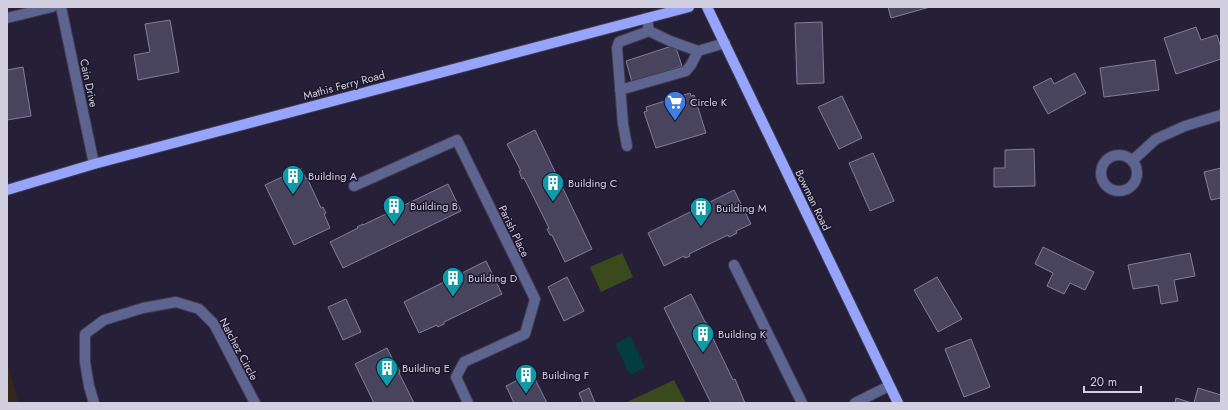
<svg xmlns="http://www.w3.org/2000/svg" width="1228" height="410" viewBox="0 0 1228 410" font-family="Jost,sans-serif">
  <style>
    .commercial { fill: #35281b }
    .green { fill: #3b4a1d }
    .water { fill: #033d42 }
    .building { fill: #49445e; stroke: #837d9b }
    .lines { fill: none; stroke-linecap: round; stroke-linejoin: round }
    .minor-casing { stroke: #413b52; stroke-width: 12 }
    .major-casing { stroke: #413b52; stroke-width: 12 }
    .minor { stroke: #5d648f; stroke-width: 10 }
    .major { stroke: #96a4fc; stroke-width: 10 }
    .labels { text-anchor: middle; dominant-baseline: central; stroke-width: 3; stroke-linejoin: round; paint-order: stroke }
    .street-label { font-size: 11px; fill: #d2d0e0; stroke: #1c162d }
    .poi-label { font-size: 11px; fill: #d2d0e0; stroke: #1c162d; text-anchor: start }
  </style>
  <rect width="100%" height="100%" fill="#251f37"/>
  <path class="commercial" d="M7 360 18 403H7Z"/>
  <path class="green" d="M622 253 633 277 601 292 590 267Z
    M674 380 686 403H625Z"/>
  <path class="water" d="M630 336 645 367 630 375 615 344Z"/>
  <path class="building" d="M888 7H930L891 18Z
    M170 20 179 72 138 80 134 55 150 52 145 24Z
    M822 22 824 83 797 84 795 23Z
    M1196 27 1201 40 1217 35 1221 48V59L1176 74 1164 38Z
    M675 45 682 66 632 82 626 61Z
    M1155 60 1159 90 1104 97 1100 68Z
    M23 67 31 116 7 120V70Z
    M1075 73 1086 93 1048 114 1033 87 1051 78 1054 84Z
    M690 93 691 96 694 95 706 133 656 148 644 112 647 111 646 107Z
    M842 96 862 138 839 149 818 107Z
    M535 130 592 249 565 262 552 235H550L547 229 549 228 524 178 522 179 519 171H521L507 144Z
    M1034 149 1035 186 994 187V168H1005V150Z
    M873 153 894 201 870 211 849 163Z
    M301 168 306 179 307 178 321 208 323 207 326 213 324 214 330 228 294 245 265 185Z
    M1221 168V198L1211 200 1204 172Z
    M448 184 461 211 343 268 330 242 358 228 357 227 363 224V225Z
    M734 190 751 224 736 231 737 233 729 237 728 235 689 254 690 256 685 258 684 256 664 266 648 233Z
    M1043 247 1094 272 1085 290 1070 283 1064 294 1047 286 1053 273 1035 264Z
    M1190 253 1195 276 1174 280 1178 301 1161 304 1158 285 1133 289 1128 265Z
    M486 261 502 294 444 322V324L438 327 437 325 419 333 404 302Z
    M567 277 584 311 564 321 548 287Z
    M937 277 962 319 938 332 914 290Z
    M691 294 705 322H706L709 328H708L733 380 735 379 745 403H711L664 308Z
    M346 299 361 332 343 340 328 307Z
    M971 339 990 387 964 397 945 349Z
    M387 348 396 366 397 365 400 372 399 373 414 403H374L355 364Z
    M532 373 547 403H514L506 386Z
    M589 388 595 403H583L579 393Z
    M1198 388 1221 395V403H1194Z
    M1176 398 1192 403H1175Z"/>
  <g class="lines">
    <g class="minor-casing">
      <path id="minor" d="M61 7 94 164
        M7 18 52 7
        M647 18 649 31 670 41 698 51 725 43
        M620 90 686 71 691 65 698 51
        M627 146 623 124 617 48 619 42 649 31
        M1101 173a18 18 0 1 1 36 0a18 18 0 1 1-36 0Z
        M1132 161 1156 139 1185 126 1221 115
        M354 186 457 140 535 299 525 334 464 362 456 377 468 403
        M734 265 802 403
        M94 403 89 386 85 362V334L104 320 143 308 176 302 199 309 214 324 255 403
        M855 403 889 386"/>
    </g>
    <g class="major-casing">
      <path id="major" d="M707 7 898 403
        M7 190 94 164 689 7"/>
    </g>
    <use href="#minor" class="minor"/>
    <use href="#major" class="major"/>
  </g>
  <defs>
    <g id="supermarket-pin" transform="scale(1.15)"><path d="M0 17L-7.5 6A9.5 9.5 0 1 1 7.5 6Z" fill="#3f7fe0" stroke="#1c162d"/><path d="M-6-5.5h2.5l.6 2H6L4.5 2H-2.5L-4.4-4H-6ZM-1.5 3.2a1.3 1.3 0 1 0 .1 0ZM3 3.2a1.3 1.3 0 1 0 .1 0Z" fill="#fff"/></g>
    <g id="building-pin" transform="scale(1.15)"><path d="M0 17L-7.5 6A9.5 9.5 0 1 1 7.5 6Z" fill="#0f9aa8" stroke="#1c162d"/><path d="M-4-6H4V6H1V3H-1V6H-4ZM-2.5-4.3h1.7v1.8h-1.7ZM.8-4.3h1.7v1.8H.8ZM-2.5-1h1.7V.8h-1.7ZM.8-1h1.7V.8H.8Z" fill="#fff"/></g>
  </defs>
  <g fill-rule="evenodd">
    <use href="#supermarket-pin" x="675" y="102"/>
    <use href="#building-pin" x="293" y="176"/>
    <use href="#building-pin" x="553" y="183"/>
    <use href="#building-pin" x="394" y="206"/>
    <use href="#building-pin" x="701" y="208"/>
    <use href="#building-pin" x="453" y="278"/>
    <use href="#building-pin" x="703" y="334"/>
    <use href="#building-pin" x="387" y="368"/>
    <use href="#building-pin" x="526" y="375"/>
  </g>
  <g class="labels">
    <g class="street-label">
      <text transform="translate(89 83) rotate(78)">Cain Drive</text>
      <text transform="translate(344 85) rotate(-15)">Mathis Ferry Road</text>
      <text transform="translate(813 200) rotate(64)">Bowman Road</text>
      <text transform="translate(514 231) rotate(64)">Parish Place</text>
      <text transform="translate(239 349) rotate(62)">Natchez Circle</text>
    </g>
    <g class="poi-label">
      <text x="690" y="102">Circle K</text>
      <text x="308" y="176">Building A</text>
      <text x="568" y="183">Building C</text>
      <text x="410" y="206">Building B</text>
      <text x="716" y="208">Building M</text>
      <text x="468" y="278">Building D</text>
      <text x="718" y="334">Building K</text>
      <text x="402" y="368">Building E</text>
      <text x="542" y="375">Building F</text>
    </g>
  </g>
  <rect width="1228" height="410" fill="none" stroke="#d2d0e0" stroke-width="16"/>
  <path d="M1084 386v6h57v-6" fill="none" stroke="#d2d0e0" stroke-width="2"/>
  <text x="1090" y="386" font-size="12" fill="#d2d0e0" stroke="#1c162d" stroke-width="3" paint-order="stroke">20 m</text>
</svg>
